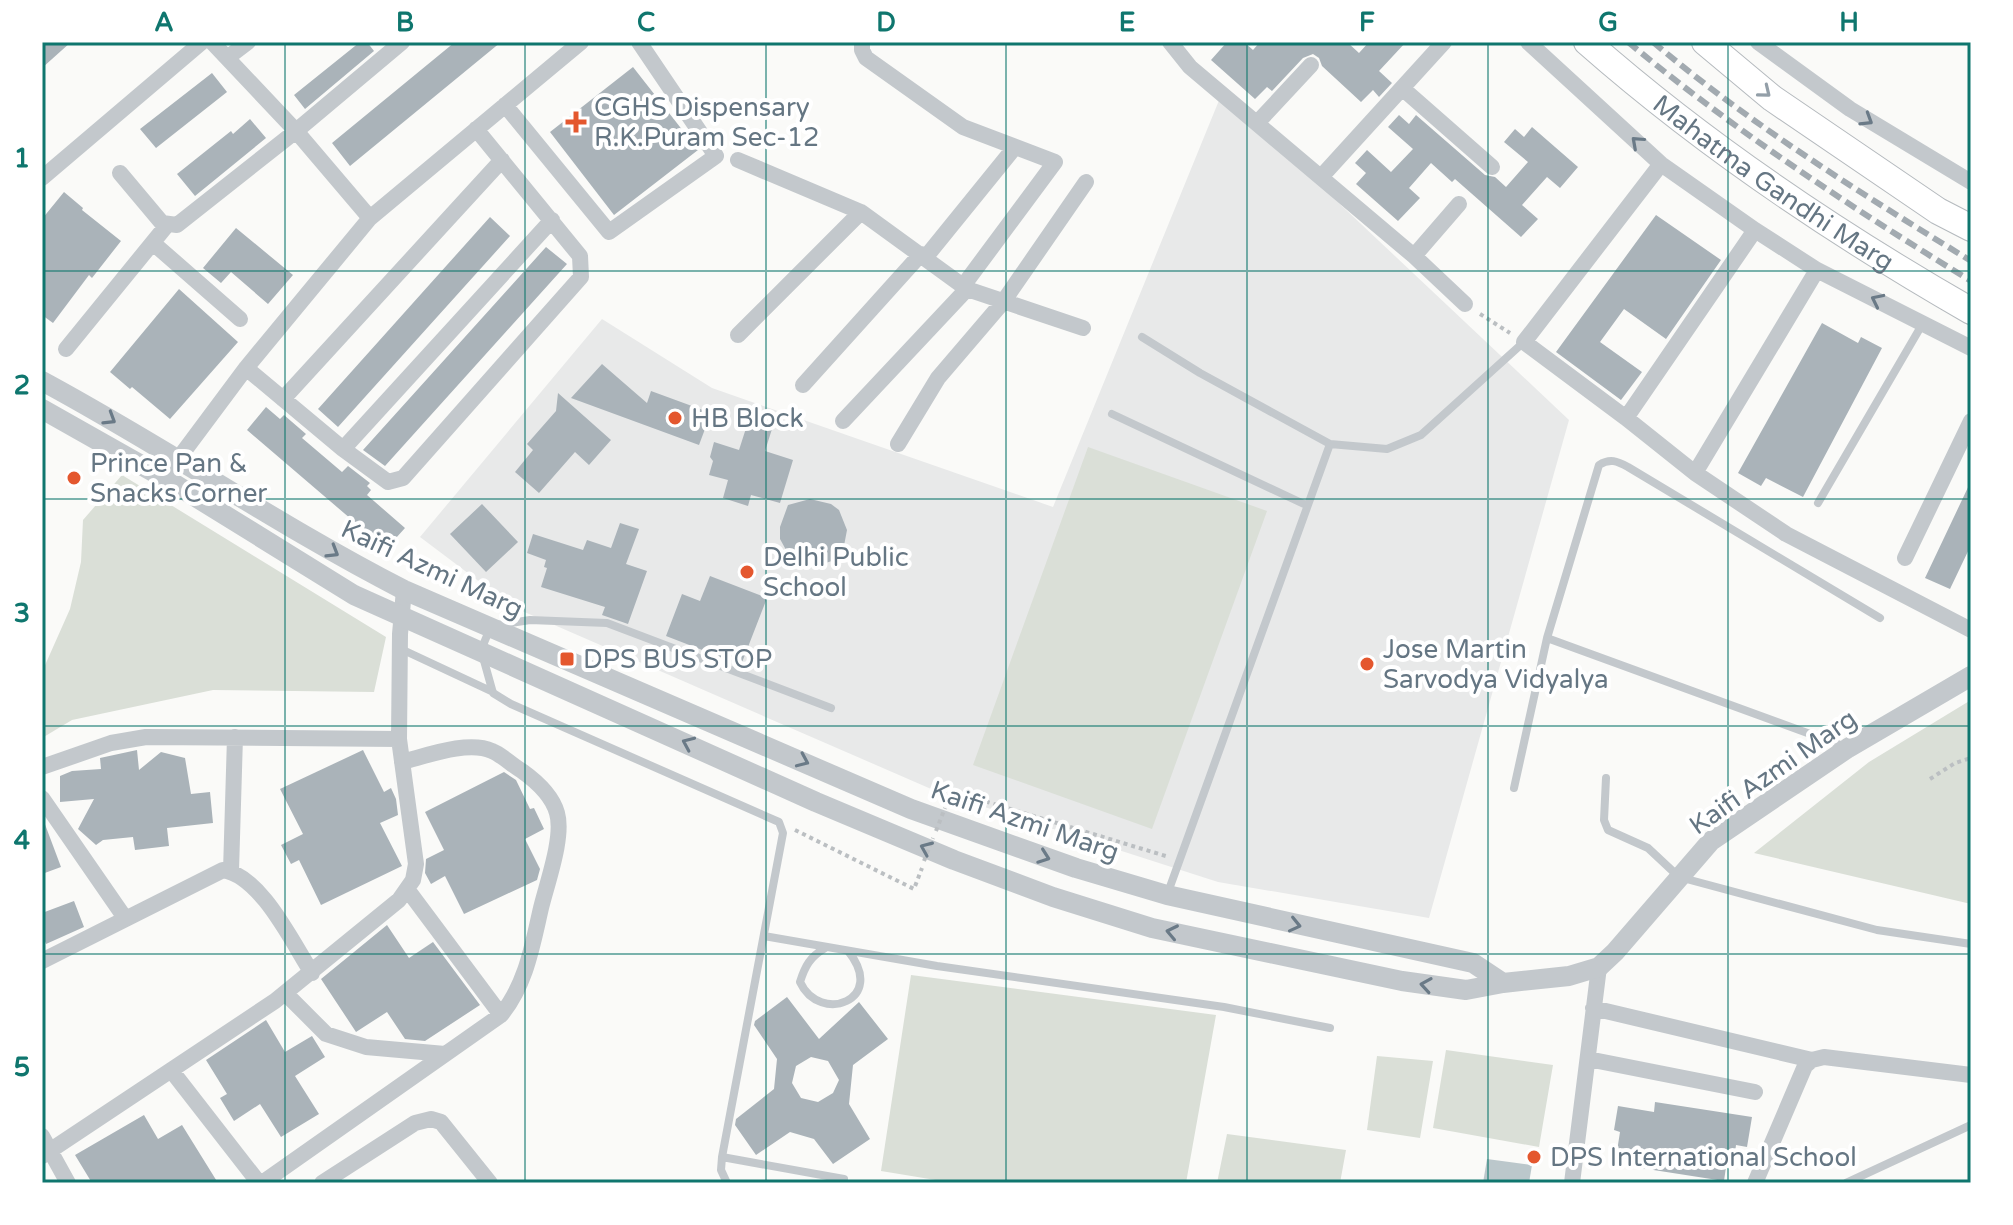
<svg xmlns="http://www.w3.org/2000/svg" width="2013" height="1225" viewBox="0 0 2013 1225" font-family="'Varela Round',sans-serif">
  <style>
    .built { fill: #e8e9e9 }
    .green { fill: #dadfd7 }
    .water { fill: #bbc7cb }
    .building { fill: #aab3b9; fill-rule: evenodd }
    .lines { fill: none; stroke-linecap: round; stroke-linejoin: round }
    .primary-casing { stroke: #b5babe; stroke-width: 28 }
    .path { stroke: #bbbfc2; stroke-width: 4; stroke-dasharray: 4 4; stroke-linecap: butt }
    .service { stroke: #c3c8cc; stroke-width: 8 }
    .minor { stroke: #c3c8cc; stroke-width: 16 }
    .tertiary { stroke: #c3c8cc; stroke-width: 20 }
    .primary { stroke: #fff; stroke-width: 26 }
    .rail { stroke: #a2aab0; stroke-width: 6; stroke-dasharray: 12 6; stroke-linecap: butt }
    .path-bridge { stroke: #bbbfc2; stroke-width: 4; stroke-dasharray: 4 4; stroke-linecap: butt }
    .oneway { stroke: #939fa8 }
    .oneway2 { stroke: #6a7a87 }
    .grid { fill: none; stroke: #0f766e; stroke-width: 2; stroke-opacity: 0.55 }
    .poi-dot { fill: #e4572e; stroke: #fff; stroke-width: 3 }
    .labels { text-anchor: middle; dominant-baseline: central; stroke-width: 8; stroke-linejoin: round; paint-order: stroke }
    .poi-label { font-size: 26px; fill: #657683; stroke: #fff; text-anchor: start }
    .street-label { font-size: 26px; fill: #657683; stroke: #fff }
    .neatline { fill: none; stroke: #0f766e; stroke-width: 3 }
    .grid-label { font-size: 26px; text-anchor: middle; font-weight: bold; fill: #0f766e }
  </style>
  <rect width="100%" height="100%" fill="#fafaf8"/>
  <path class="built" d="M1222 93 1569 420 1429 918 1218 882 938 792 513 607 420 537 602 319 712 388 1053 507Z"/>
  <path class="green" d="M1088 447 1267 511 1152 829 973 765Z
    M122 475 386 637 374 692 213 690 72 720 42 738V672L70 609 81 562 83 520Z
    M1971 700V904L1754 853 1869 762Z
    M911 975 1216 1015 1186 1183H954L881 1171Z
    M1446 1050 1553 1065 1539 1147 1433 1128Z
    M1377 1056 1433 1061 1420 1138 1367 1130Z
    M1227 1134 1346 1150 1340 1183H1217Z"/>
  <path class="water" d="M1487 1159 1532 1165 1529 1183H1483Z"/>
  <path class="building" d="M42 42H71L42 68Z
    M360 42H367L374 51 305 109 294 95Z
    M455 42H501L350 166 332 143Z
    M1227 42H1244L1253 50 1260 42H1347L1359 53 1369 42H1406L1379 71 1392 83 1379 97 1373 90 1361 102 1322 66 1319 58 1313 54 1303 58 1272 91 1267 87 1255 99 1211 60Z
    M633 67 698 150 614 215 550 132Z
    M212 73 227 92 156 148 140 129Z
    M1399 115 1409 124 1416 115 1485 175 1495 177 1506 187 1528 162 1504 142 1515 129 1524 137 1532 127 1578 167 1560 188 1547 177 1522 205 1538 219 1521 237 1455 179 1452 182 1431 163 1409 188 1420 198 1398 221 1356 184 1366 173 1355 163 1367 150 1391 172 1413 149 1388 127Z
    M250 119 266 138 195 196 177 174 231 131 233 134Z
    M64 192 83 208 82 210 121 241 92 278 89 275 53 323 42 315V219Z
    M1656 215 1721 260 1666 339 1624 309 1600 342 1642 372 1621 400 1556 352Z
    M490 217 510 236 338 427 318 409Z
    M236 228 293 275 268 304 231 272 221 283 203 268Z
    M546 247 567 264 385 466 363 450Z
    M179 289 238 342 170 419 132 387 130 389 110 372Z
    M1822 323 1858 343 1861 337 1882 348 1803 497 1766 478 1761 486 1738 473Z
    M602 364 647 403 651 391 711 413 699 445 571 398Z
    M558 393 611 440 589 465 575 452 539 493 515 472 533 450 527 444 556 411Z
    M266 407 280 419 284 415 306 434 302 438 342 472 348 466 370 483 367 486 371 490 367 495 405 528 386 549 247 430Z
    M748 422 772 429 765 451 793 460 780 503 751 495 748 506 723 498 728 480 709 475 713 461 710 457 714 442 739 450Z
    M1971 481V545L1950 589 1925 578Z
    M810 499 831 504 839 510 847 530 843 551 835 560 813 567 791 559 780 539V527L788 505Z
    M482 504 518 542 486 572 450 534Z
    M620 523 639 529 626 564 647 571 628 624 602 615 605 607 541 587 547 568 544 567 546 560 527 553 533 534 583 550 587 540 611 548Z
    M710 576 767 598 741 665 666 636 682 594 700 601Z
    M137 750 139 770 161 752 185 758 191 794 210 792 213 823 167 828 169 846 135 850 133 837 103 840 96 845 78 829 94 799 60 802V776L72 771 101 769 100 758Z
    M363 750 384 792 391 788 396 799 398 815 380 823 402 866 321 905 299 860 291 864 281 845 303 834 280 789Z
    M504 772 516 780 530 809 534 808 544 829 525 839 540 869 537 880 464 914 445 876 431 884 425 873 426 859 444 850 425 812Z
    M43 819 61 867 42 874V820Z
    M74 901 84 927 46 944 42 934V913Z
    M387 925 409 958 433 942 480 1005 425 1041 405 1039 387 1012 356 1032 321 979Z
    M787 997 819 1039 859 1002 888 1039 853 1065 849 1104 870 1139 833 1164 814 1139 790 1132 756 1155 735 1125 736 1119 774 1089 777 1059 754 1025 755 1021ZM811 1057 828 1061 839 1080 833 1093 818 1102 801 1098 792 1083 796 1066Z
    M266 1020 285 1052 312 1036 325 1057 295 1076 319 1114 281 1137 260 1104 234 1121 220 1098 227 1094 206 1060Z
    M1655 1102 1752 1117 1747 1147 1736 1145 1734 1161 1727 1160 1724 1181 1615 1164 1620 1132 1614 1130 1618 1106 1654 1112Z
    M144 1115 158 1139 182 1125 218 1183H92L75 1155Z"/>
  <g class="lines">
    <g class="primary-casing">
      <g id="primary">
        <path id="s1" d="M1587 42C1704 145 1835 233 1971 311"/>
        <path d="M1705 42 1772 98 1938 211 1971 228"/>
      </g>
    </g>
    <path class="path" d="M1480 314 1510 333
      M1930 779 1955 763 1971 758
      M947 802 951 791 1169 857
      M795 830 914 889 922 868"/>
    <path class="service" d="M1142 337 1200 373 1330 444 1387 449 1421 435 1524 342
      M1112 414 1306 505
      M1818 503 1923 323
      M1547 638 1843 746
      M401 649 493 692
      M1606 778 1604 820 1608 830 1648 848 1679 877 1877 930 1971 944
      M1514 788 1547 638 1599 465C1610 458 1617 461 1628 467L1880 618
      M1167 895 1330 444
      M764 936 937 966 1224 1007 1330 1028
      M825 948C810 957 805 966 800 982 820 1025 888 1000 848 951
      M722 1157 844 1179
      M727 1183 721 1170 722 1157 783 833 779 822 511 704 493 693 481 650 491 626 530 620 607 623 831 708
      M1846 1183 1971 1125"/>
    <path class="minor" d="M212 42 296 131 370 218
      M862 42V50L866 58 963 127 1055 162 963 286
      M1170 42 1190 67 1414 256 1465 304
      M1528 42 1661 164 1755 230 1817 270 1971 348
      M1758 42 1850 109 1971 182
      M227 58 248 42
      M1402 88 1492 167
      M505 105 609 232 716 156 639 42
      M1257 123 1311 65
      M738 160 861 212 967 289 1083 328
      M1661 164 1524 342 1626 418 1695 473 1786 534 1971 630
      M120 173 162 223 177 225 296 131 402 42
      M1321 177 1444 42
      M42 178 202 42
      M153 243 240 319
      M1414 256 1459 204
      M925 258 1015 147
      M738 335 861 212
      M66 349 167 225
      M246 368 343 449 388 482 403 478 581 277 580 256 476 129
      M803 385 921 254
      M283 399 502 160
      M1626 418 1755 230
      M843 421 967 289
      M898 444 938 378 1003 302 1086 182
      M343 449 552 220
      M1695 473 1817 270
      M164 478 246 368 370 218 581 42
      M1905 558 1971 421
      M399 739 400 634 404 590
      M42 767 111 743 146 737 399 739 416 864 413 880 399 900 275 1001 42 1156
      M42 798 125 918
      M231 871 235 737
      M407 889 501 1015
      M42 961 223 870C261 876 292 942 312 973
      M285 993 326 1034 366 1047 445 1054
      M1593 1008 1812 1060
      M1588 1059 1755 1092
      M171 1070 259 1183
      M42 1136 68 1183
      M262 1183 501 1015C526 984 532 947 541 908 547 883 564 837 557 813 552 795 536 781 522 771 512 765 502 755 492 751 468 740 426 756 402 762
      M322 1183 415 1123 431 1119 441 1122 490 1183
      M1572 1183 1599 967
      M1755 1183 1805 1066 1812 1060 1824 1057 1971 1075"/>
    <path class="tertiary" d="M42 381C165 447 279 526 404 590L911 809 1076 868 1167 895 1473 963 1503 983
      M42 409 173 483 354 595 816 802 954 860 1053 897 1152 928 1402 981 1466 990 1503 983 1569 976 1599 967 1615 952 1711 841 1848 748 1971 676"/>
    <use href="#primary" class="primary"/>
    <path class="rail" d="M1628 42C1735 131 1852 208 1971 281
      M1653 42C1751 125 1862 194 1971 261"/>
    <path class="path-bridge" d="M936 831 945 808
      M924 861 933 838"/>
  </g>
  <defs><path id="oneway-chevron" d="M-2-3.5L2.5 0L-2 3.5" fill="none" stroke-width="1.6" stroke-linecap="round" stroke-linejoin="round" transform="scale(2)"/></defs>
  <use class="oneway" href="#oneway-chevron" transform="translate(1765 92) rotate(39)"/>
  <g class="oneway2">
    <use href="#oneway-chevron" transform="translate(1867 120) rotate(32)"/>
    <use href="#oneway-chevron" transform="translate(1637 142) rotate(-138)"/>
    <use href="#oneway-chevron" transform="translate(1877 300) rotate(-154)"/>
    <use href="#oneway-chevron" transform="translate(110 419) rotate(32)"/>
    <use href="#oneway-chevron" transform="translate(333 552) rotate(31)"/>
    <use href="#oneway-chevron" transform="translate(688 743) rotate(-156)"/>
    <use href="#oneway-chevron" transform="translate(803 761) rotate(24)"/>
    <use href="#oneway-chevron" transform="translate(926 848) rotate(-157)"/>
    <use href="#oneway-chevron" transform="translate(1044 857) rotate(20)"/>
    <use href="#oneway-chevron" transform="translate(1295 925) rotate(13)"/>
    <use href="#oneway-chevron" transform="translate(1172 932) rotate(-168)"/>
    <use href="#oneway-chevron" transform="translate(1426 985) rotate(-171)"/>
  </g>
  <path class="grid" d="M285 42V1183M525 42V1183M766 42V1183M1006 42V1183M1247 42V1183M1488 42V1183M1728 42V1183M42 271H1971M42 499H1971M42 726H1971M42 954H1971"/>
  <g class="poi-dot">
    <path d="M572 110h8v8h8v8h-8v8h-8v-8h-8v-8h8z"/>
    <circle cx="675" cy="418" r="8"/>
    <circle cx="74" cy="478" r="8"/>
    <circle cx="747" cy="572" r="8"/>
    <rect x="559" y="651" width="16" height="16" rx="4"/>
    <circle cx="1367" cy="664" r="8"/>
    <circle cx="1534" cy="1157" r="8"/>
  </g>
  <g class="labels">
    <g class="poi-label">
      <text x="594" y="107">CGHS Dispensary<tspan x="594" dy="30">R.K.Puram Sec-12</tspan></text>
      <text x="691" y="418">HB Block</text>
      <text x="90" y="463">Prince Pan &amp;<tspan x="90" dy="30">Snacks Corner</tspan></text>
      <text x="763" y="557">Delhi Public<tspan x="763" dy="30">School</tspan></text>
      <text x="1383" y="649">Jose Martin<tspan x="1383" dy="30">Sarvodya Vidyalya</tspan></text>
      <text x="583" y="659">DPS BUS STOP</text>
      <text x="1550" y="1157">DPS International School</text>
    </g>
    <g class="street-label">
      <text stroke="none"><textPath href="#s1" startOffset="234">Mahatma Gandhi Marg</textPath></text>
      <text transform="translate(432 569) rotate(25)">Kaifi Azmi Marg</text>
      <text transform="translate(1773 772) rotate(-35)">Kaifi Azmi Marg</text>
      <text transform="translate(1025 821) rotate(19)">Kaifi Azmi Marg</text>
    </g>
  </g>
  <rect width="2013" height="1225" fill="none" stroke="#ffffff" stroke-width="88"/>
  <rect x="44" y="44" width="1925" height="1137" class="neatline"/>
  <g class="grid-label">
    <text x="164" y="31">A</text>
    <text x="405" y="31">B</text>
    <text x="646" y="31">C</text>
    <text x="886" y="31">D</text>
    <text x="1127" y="31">E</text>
    <text x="1367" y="31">F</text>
    <text x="1608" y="31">G</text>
    <text x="1849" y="31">H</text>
    <text x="22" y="167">1</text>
    <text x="22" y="394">2</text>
    <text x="22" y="622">3</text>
    <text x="22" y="849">4</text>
    <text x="22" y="1076">5</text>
  </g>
</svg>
